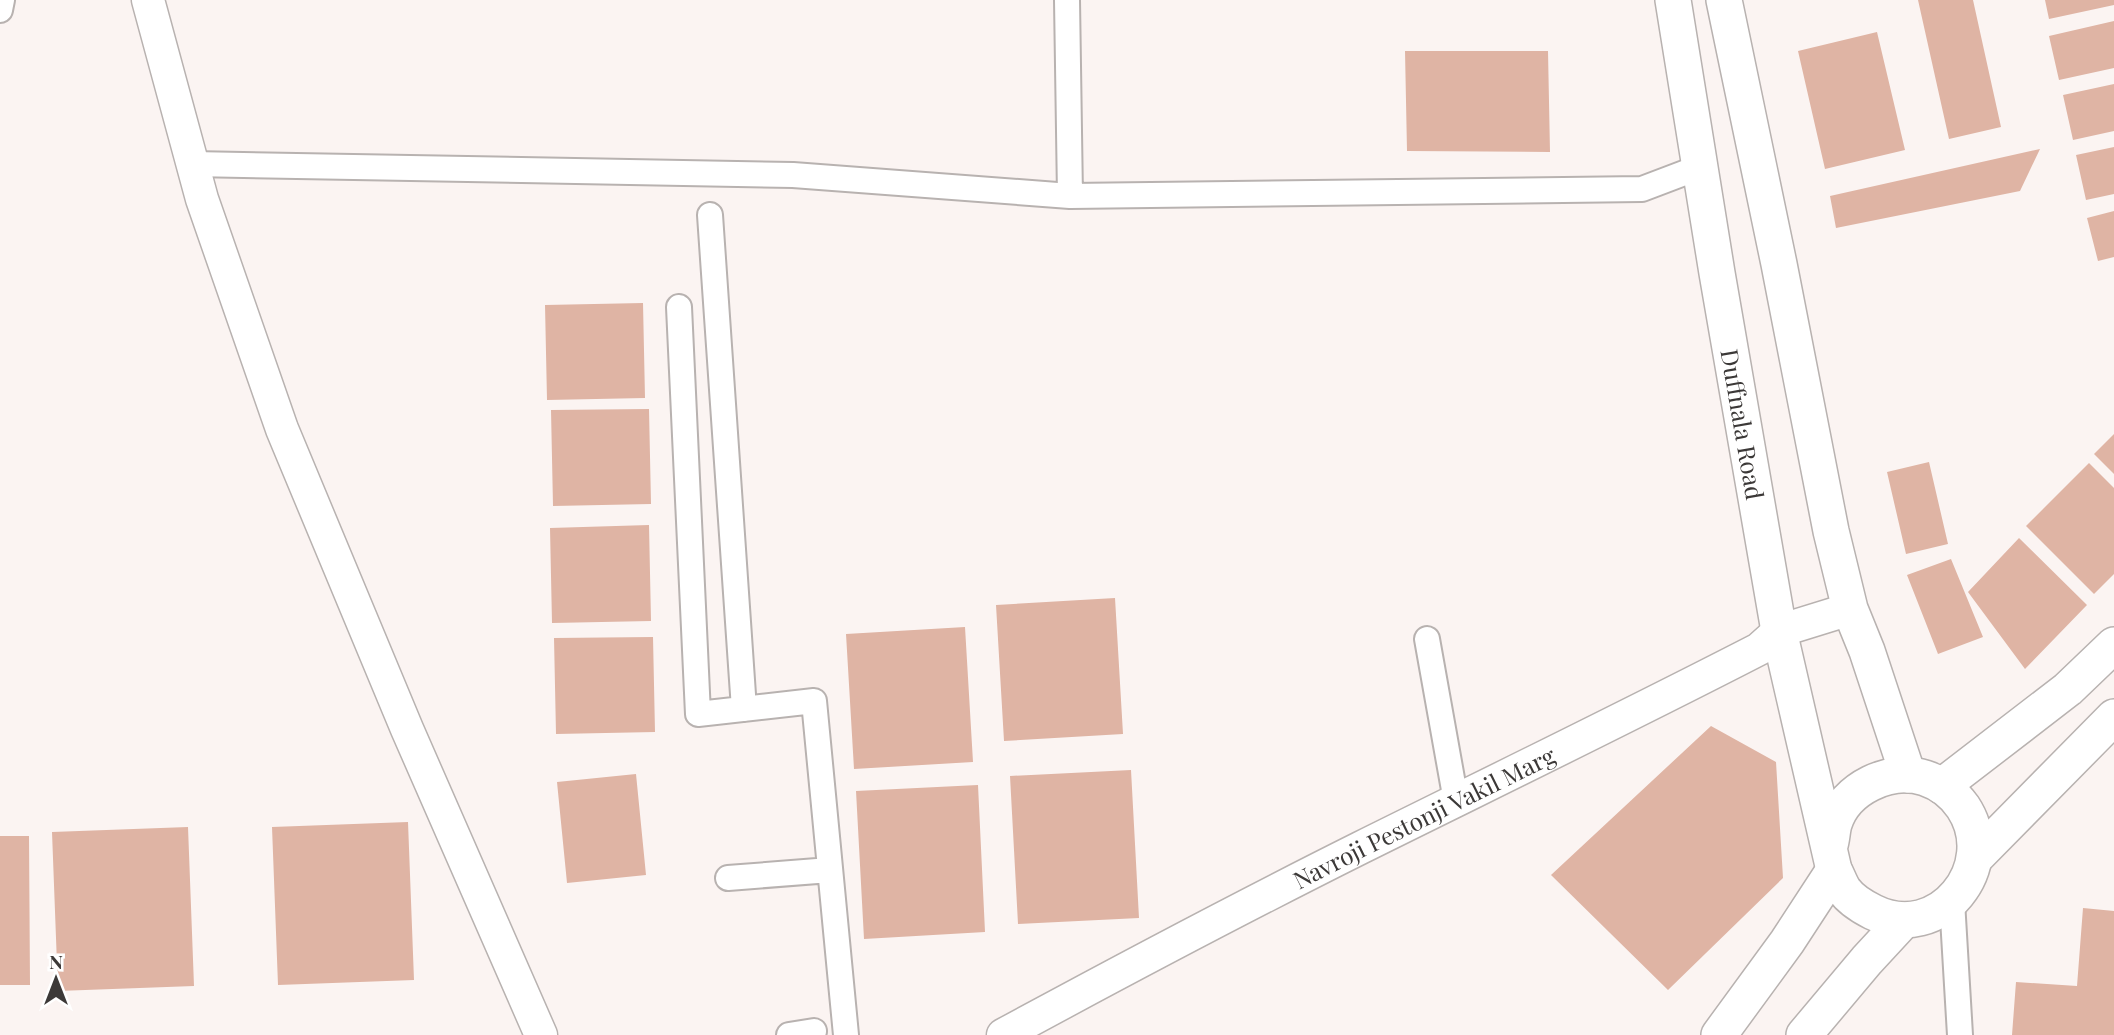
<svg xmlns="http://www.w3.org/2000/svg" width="2114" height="1035" viewBox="0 0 2114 1035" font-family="'Playfair Display',serif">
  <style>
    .building { fill: #dfb4a4 }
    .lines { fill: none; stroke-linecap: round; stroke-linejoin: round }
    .minor-casing { stroke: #b8b2b0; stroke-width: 28 }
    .tertiary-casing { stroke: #b8b2b0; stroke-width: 35 }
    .secondary-casing { stroke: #b8b2b0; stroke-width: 38 }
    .minor { stroke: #fff; stroke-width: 24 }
    .tertiary { stroke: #fff; stroke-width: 32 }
    .secondary { stroke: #fff; stroke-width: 35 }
    .labels { text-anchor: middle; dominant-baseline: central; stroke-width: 5; stroke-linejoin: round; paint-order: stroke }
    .street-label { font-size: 24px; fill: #3c3938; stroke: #fff }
  </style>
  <rect width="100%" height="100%" fill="#fbf4f2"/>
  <path class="building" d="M1918 0H1973L2001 127 1949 139Z
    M2045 0H2114V5L2049 19Z
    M2114 21V68L2059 80 2049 36Z
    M1877 32 1905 150 1825 169 1798 51Z
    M1405 51H1548L1550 152 1407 151Z
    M2114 84V131L2073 140 2063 95Z
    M2114 147V194L2086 200 2076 155Z
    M2040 149 2020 191 1836 228 1830 196Z
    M2114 211V257L2098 261 2087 218Z
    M643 303 645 398 547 400 545 305Z
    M649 409 651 504 553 506 551 410Z
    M2114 434V474L2094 454Z
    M1929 462 1948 544 1906 554 1887 472Z
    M2089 463 2114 488V574L2094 594 2026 526Z
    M649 525 651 621 552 623 550 528Z
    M2019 538 2087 605 2025 669 1968 592Z
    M1951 559 1983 637 1938 654 1907 575Z
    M1115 598 1123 734 1004 741 996 605Z
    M965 627 973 762 854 769 846 634Z
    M653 637 655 732 556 734 554 638Z
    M1711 726 1776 762 1783 878 1668 990 1551 875Z
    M1131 770 1139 918 1018 924 1010 776Z
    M636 774 646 875 567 883 557 782Z
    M978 785 985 932 864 939 856 791Z
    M408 822 414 980 278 985 272 827Z
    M188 827 194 986 58 991 52 832Z
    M0 836H29L30 985H0Z
    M2083 908 2114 911V1035H2012L2016 982 2077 986Z"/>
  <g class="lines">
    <g class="minor-casing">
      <path id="minor" d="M1067 0 1070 196
        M0 10 2 0
        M192 164 793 175 1070 196 1642 189 1700 167
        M710 215 744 709
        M679 307 698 714 814 701 846 1035
        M1427 639 1456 801
        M728 878 830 870
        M1952 901 1960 1035
        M789 1035 814 1031"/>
    </g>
    <g class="tertiary-casing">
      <g id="tertiary">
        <path d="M148 0 202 199 282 429 407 729 541 1035"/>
        <path id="s1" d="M1003 1035C1121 971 1240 908 1360 848 1493 782 1627 717 1759 649L1779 631 1850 609"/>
      </g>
    </g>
    <g class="secondary-casing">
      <g id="secondary">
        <path id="s2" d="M1673 0 1717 273 1779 631 1834 870C1838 877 1840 884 1844 890 1851 900 1863 907 1873 912 1939 945 2002 866 1963 807 1954 794 1940 783 1925 778 1890 767 1845 788 1834 824 1832 831 1832 839 1830 845"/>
        <path d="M1724 0 1779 264 1831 531 1850 609 1867 651 1908 775"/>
        <path d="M1942 786 2068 689 2114 645"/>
        <path d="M1975 858 2114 717"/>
        <path d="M1719 1035 1787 942 1834 870"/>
        <path d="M1804 1035 1867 960 1904 920"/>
      </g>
    </g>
    <use href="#minor" class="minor"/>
    <use href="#tertiary" class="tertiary"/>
    <use href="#secondary" class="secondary"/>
  </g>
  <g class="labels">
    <g class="street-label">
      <text stroke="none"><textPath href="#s2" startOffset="430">Duffnala Road</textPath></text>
      <text stroke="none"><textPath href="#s1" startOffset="474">Navroji Pestonji Vakil Marg</textPath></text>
    </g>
  </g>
  <g transform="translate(56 979)" stroke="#ffffff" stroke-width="5" paint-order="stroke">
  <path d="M0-5L12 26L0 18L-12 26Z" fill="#3c3938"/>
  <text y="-10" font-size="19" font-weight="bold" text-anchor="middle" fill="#3c3938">N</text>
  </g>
</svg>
